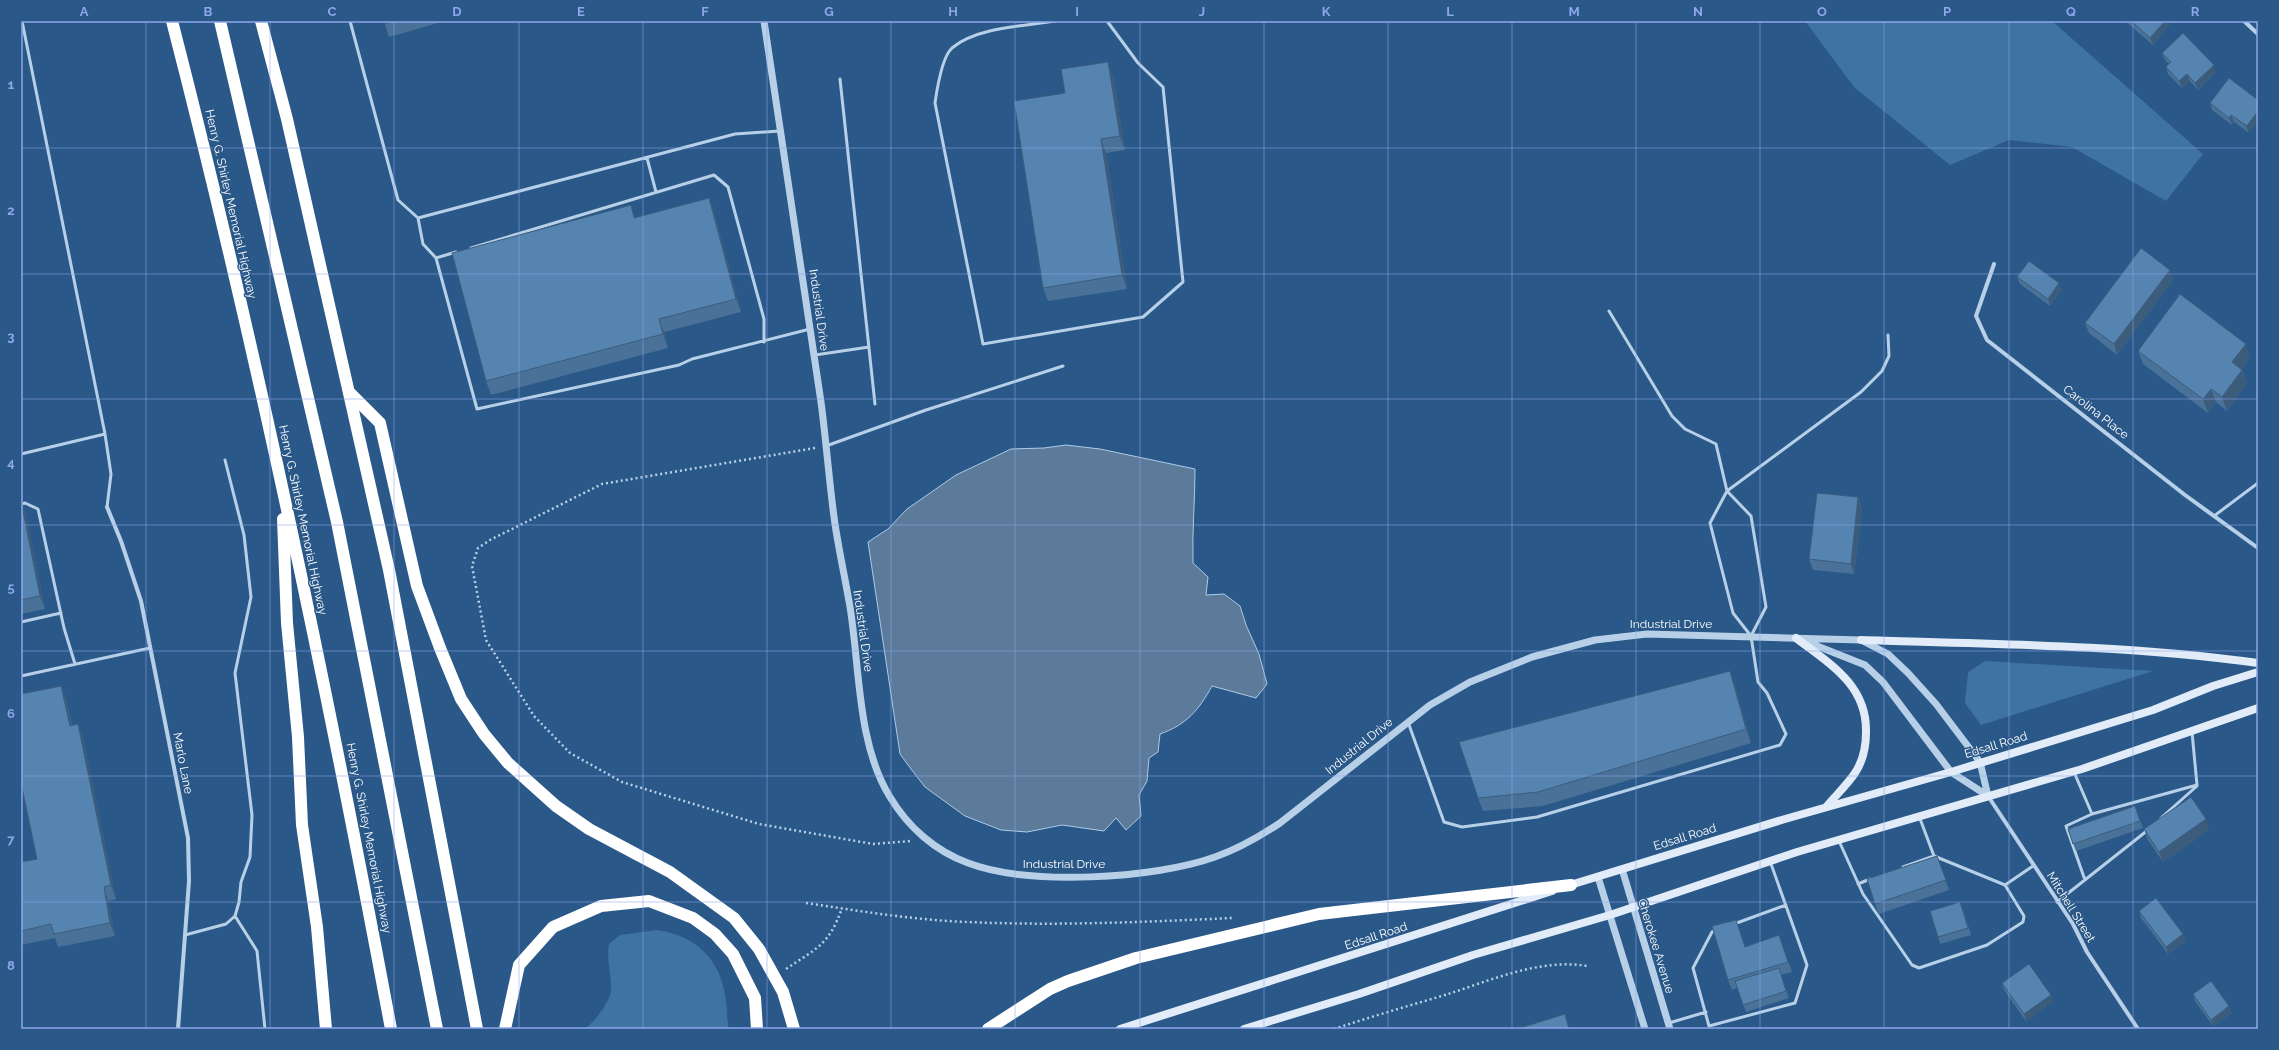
<svg xmlns="http://www.w3.org/2000/svg" width="2279" height="1050" viewBox="0 0 2279 1050" font-family="Raleway,sans-serif">
  <style>
    .green { fill: #3f73a4 }
    .water { fill: #5c7b9a; stroke: #accbe8 }
    .lines { fill: none; stroke-linecap: round; stroke-linejoin: round }
    .path { stroke: #b7d0e8; stroke-width: 2.5; stroke-dasharray: 2 3; stroke-linecap: butt }
    .service { stroke: #b7d0e8; stroke-width: 3 }
    .minor { stroke: #b7d0e8; stroke-width: 4 }
    .tertiary { stroke: #b7d0e8; stroke-width: 7 }
    .secondary { stroke: #e1ecf8; stroke-width: 8 }
    .motorway { stroke: #fff; stroke-width: 12 }
    .wall { fill: #4a7298 }
    .shaded-wall { fill: #3c5c7c }
    .building { fill: #5684b1; stroke: #3c5c7c }
    .grid { fill: none; stroke: #8ea6ec; stroke-width: 1; stroke-opacity: 0.55 }
    .labels { text-anchor: middle; dominant-baseline: central; stroke-width: 3; stroke-linejoin: round; paint-order: stroke }
    .street-label { font-size: 12px; fill: #fff; stroke: #2a5888 }
    .neatline { fill: none; stroke: #8ea6ec; stroke-width: 1.5 }
    .grid-label { font-size: 13px; text-anchor: middle; font-weight: bold; fill: #8ea6ec }
  </style>
  <rect width="100%" height="100%" fill="#2a5888"/>
  <path class="green" d="M1805 21H2052L2203 154 2166 201 2072 147 2009 140 1950 165 1854 87Z
    M1985 661 2153 671 1981 725 1965 703 1968 672Z
    M657 930C703 937 726 967 727 1014 727 1019 729 1024 728 1029H584C593 1024 610 1002 611 991 612 977 606 960 609 944L620 935Z"/>
  <path class="water" d="M1066 445 1100 449 1195 469C1195 501 1192 532 1193 563L1208 577 1206 595 1224 594 1240 606 1246 625 1259 654 1267 684 1256 698 1212 686C1199 710 1186 725 1160 734L1158 752 1149 758 1147 781 1139 795 1141 816 1126 830 1116 818 1104 831 1062 825 1027 832 1001 830 965 816 925 787 911 769 900 754 868 542 888 529 907 509 956 475 1011 449 1044 448Z"/>
  <g class="lines">
    <path class="path" d="M815 448 602 484 490 540 478 548 472 566 486 640 534 716 570 753 622 782 759 824 873 844 911 841
      M806 903C860 911 913 920 968 922 1056 926 1145 922 1232 918
      M786 969C817 948 829 945 842 908
      M1334 1029C1370 1017 1408 1006 1445 995 1489 981 1540 958 1587 966"/>
    <path class="service" d="M350 21 398 200 418 218 735 134 780 131
      M1055 21C1025 26 977 27 952 48 942 57 937 89 935 103L983 344 1143 317 1183 282 1163 87 1138 63 1107 21
      M840 79 875 404
      M647 158 656 192
      M418 218 423 244 436 258
      M471 248 714 175 728 187 764 319V342
      M456 252 436 258 477 409 679 365 692 359 810 329
      M1609 311 1672 416 1685 429 1716 444 1727 491 1751 516 1766 607 1751 636
      M815 355 869 347
      M105 434 111 474 107 507
      M826 446 926 410 1063 366
      M21 454 105 434 22 21
      M21 504 25 503 38 509 64 628 75 664
      M2214 516 2258 483
      M21 622 61 613
      M21 676 150 648
      M1408 722 1444 822 1462 827 1537 817 1780 745 1786 734 1767 693 1758 682 1751 636 1733 613 1710 523 1727 491 1861 392 1882 371 1889 356 1888 335
      M2074 772 2092 814
      M1919 816 1934 856
      M2161 818 2197 786
      M1839 841 1863 894 1912 965 1919 968 1987 945 2023 922 2024 916 2005 885 1934 856 1903 867
      M2085 880 2066 826 2092 814 2197 785 2192 732
      M1858 884 1870 879
      M2005 885 2033 866
      M2057 902 2148 830
      M235 916 257 951 265 1029
      M1734 924 1786 905
      M1717 930 1712 932 1693 968 1709 1026 1795 1003 1807 965 1770 861
      M185 935 226 924 235 916 239 902 241 882 250 857 252 815 235 673 251 597 244 535 225 460
      M1669 1023 1706 1012"/>
    <path class="minor" d="M2244 21 2258 34
      M1994 264 1976 316 1987 340 2185 495 2258 548
      M107 507 121 541 141 601 188 838 189 881 178 1029
      M1988 796 2073 924 2087 952 2138 1029"/>
    <path class="tertiary" d="M764 21C784 148 803 275 821 402 826 440 829 479 834 517 838 547 845 577 850 607 860 668 857 744 890 797 908 827 935 851 968 863 1029 886 1153 879 1215 857 1238 849 1259 837 1280 823L1430 705 1470 682 1532 657 1595 640 1647 634 1861 640 1888 654 1908 673 1936 704 1980 762 1988 796
      M1802 640 1865 665 1883 682 1951 772 1988 796
      M1622 869 1670 1029
      M1598 877 1645 1029"/>
    <path class="secondary" d="M1796 638C1830 664 1867 685 1866 732 1866 746 1863 761 1855 773 1847 785 1836 795 1827 806
      M1861 640C1994 644 2127 645 2258 663
      M1567 886 1785 819 1951 772 2153 710 2213 686 2258 672
      M1120 1029 1552 891
      M1244 1029 1359 994 1473 955 1610 915 1797 852 2082 769 2258 708"/>
    <path class="motorway" d="M172 21C258 354 328 691 391 1029
      M220 21 337 522 437 1029
      M261 21 287 119 389 570 477 1029
      M349 392 380 423 417 586 440 648 461 699 484 734 508 763 556 806 589 829 670 872 734 918 759 949 783 992 794 1029
      M283 519 287 623 298 737 302 825 317 927 326 1029
      M505 1029 519 965 553 927 601 906 649 901 693 918 715 934 733 954 755 998 757 1029
      M988 1029 1050 989 1068 981 1136 958 1319 914 1571 885"/>
  </g>
  <path class="wall" d="M384 21H445L389 37Z
    M2125 21H2170L2171 23 2153 45Z
    M2162 53 2216 72 2198 90 2190 81 2182 88 2168 74 2166 67 2169 64 2165 60Z
    M1113 75 1125 150 1106 153 1127 289 1048 301 1043 288 1065 93Z
    M2229 78 2249 133 2234 122 2232 125 2212 110 2210 103Z
    M709 198 714 212 741 312 664 332 668 348 491 395 486 381 631 205 635 218Z
    M2170 270 2173 280 2117 355 2089 333 2085 323Z
    M2017 277 2062 290 2050 306 2020 284Z
    M2138 351 2250 357 2242 369 2247 383 2227 411 2216 402 2208 413 2143 364Z
    M1858 497 1862 508 1854 574 1813 570 1809 559Z
    M21 499 25 510 45 609 21 614Z
    M1735 685 1751 743 1543 806 1483 811 1478 798Z
    M61 686 66 699 72 725 78 724 83 737 116 899 108 901 115 936 58 947 55 938 21 945V862L37 859Z
    M2135 806 2143 828 2076 851 2068 829Z
    M2144 829 2209 830 2163 862 2148 840Z
    M1937 856 1949 890 1879 914 1875 904Z
    M1963 909 1971 935 1940 944 1938 937Z
    M2139 911 2186 941 2168 954 2141 918Z
    M1740 930 1745 947 1779 935 1792 972 1781 975 1789 998 1746 1012 1737 988 1732 990 1728 980Z
    M2002 983 2051 995 2053 1002 2026 1021 2004 990Z
    M2193 994 2232 1013 2213 1026 2195 1001Z"/>
  <path class="shaded-wall" d="M2165 21H2170L2171 23 2153 45 2150 38Z
    M1108 62 1113 75 1125 150 1120 136Z
    M2214 65 2216 72 2198 90 2195 83Z
    M2187 74 2190 81 2182 88 2179 81Z
    M2258 111V122L2249 133 2247 126Z
    M2231 115 2234 122 2232 125 2229 118Z
    M1101 139 1106 153 1127 289 1122 275Z
    M709 198 714 212 741 312 736 299Z
    M631 205 636 219 634 218Z
    M2170 270 2173 280 2117 355 2114 344Z
    M2059 283 2062 290 2050 306 2048 299Z
    M659 319 664 332 668 348 663 334Z
    M2246 344 2250 357 2237 376 2232 362Z
    M2242 370 2247 383 2227 411 2222 397Z
    M2211 389 2216 402 2208 413 2203 399Z
    M1858 497 1862 508 1854 574 1851 564Z
    M21 499 25 510 45 609 40 596Z
    M1730 671 1735 685 1751 743 1746 729Z
    M61 686 66 699 74 739 70 726Z
    M78 724 83 737 116 899 111 885Z
    M2206 819 2209 830 2163 862 2159 852Z
    M104 887 108 901 115 936 110 923Z
    M2183 934 2186 941 2168 954 2166 947Z
    M2051 995 2053 1002 2026 1021 2024 1014Z
    M2229 1006 2232 1013 2213 1026 2211 1020Z
    M1565 1014 1570 1029H1569Z"/>
  <path class="building" d="M384 21H394L384 24Z
    M2131 21H2165L2150 38Z
    M2183 33 2214 65 2195 83 2187 74 2179 81 2166 67 2171 62 2162 53Z
    M1108 62 1120 136 1101 139 1122 275 1043 288 1014 101 1065 93 1061 69Z
    M2229 78 2258 100V111L2247 126 2231 115 2229 118 2210 103Z
    M709 198 736 299 659 319 663 334 486 381 452 253 631 205 634 218Z
    M2141 248 2170 270 2114 344 2085 323Z
    M2029 261 2059 283 2048 299 2017 277Z
    M2180 294 2246 344 2232 362 2242 370 2222 397 2211 389 2203 399 2138 351Z
    M1817 493 1858 497 1851 564 1809 559Z
    M21 501 40 596 21 600Z
    M1730 671 1746 729 1538 792 1478 798 1459 742Z
    M61 686 70 726 78 724 111 885 104 887 110 923 54 934 51 924 21 931V862L37 859 21 783V694Z
    M2191 797 2206 819 2159 852 2144 829Z
    M2135 806 2140 821 2073 844 2068 829Z
    M1937 856 1946 880 1875 904 1867 879Z
    M2156 898 2183 934 2166 947 2139 911Z
    M1960 902 1968 928 1938 937 1930 911Z
    M1736 920 1745 947 1779 935 1788 962 1728 980 1712 926Z
    M2029 964 2051 995 2024 1014 2002 983Z
    M1779 968 1786 991 1743 1005 1735 981Z
    M2211 981 2229 1006 2211 1020 2193 994Z
    M1565 1014 1569 1029H1517Z"/>
  <path class="grid" d="M146 21V1029M270 21V1029M394 21V1029M519 21V1029M643 21V1029M767 21V1029M891 21V1029M1015 21V1029M1140 21V1029M1264 21V1029M1388 21V1029M1512 21V1029M1636 21V1029M1760 21V1029M1884 21V1029M2009 21V1029M2133 21V1029M21 148H2258M21 274H2258M21 399H2258M21 525H2258M21 651H2258M21 776H2258M21 902H2258"/>
  <g class="labels">
    <g class="street-label">
      <text transform="translate(231 204) rotate(77)">Henry G. Shirley Memorial Highway</text>
      <text transform="translate(819 310) rotate(82)">Industrial Drive</text>
      <text transform="translate(2096 412) rotate(38)">Carolina Place</text>
      <text transform="translate(303 520) rotate(78)">Henry G. Shirley Memorial Highway</text>
      <text x="1671" y="624">Industrial Drive</text>
      <text transform="translate(863 631) rotate(82)">Industrial Drive</text>
      <text transform="translate(1996 745) rotate(-17)">Edsall Road</text>
      <text transform="translate(1359 746) rotate(-39)">Industrial Drive</text>
      <text transform="translate(183 763) rotate(79)">Marlo Lane</text>
      <text transform="translate(1685 837) rotate(-17)">Edsall Road</text>
      <text transform="translate(369 838) rotate(79)">Henry G. Shirley Memorial Highway</text>
      <text x="1064" y="864">Industrial Drive</text>
      <text transform="translate(2071 907) rotate(58)">Mitchell Street</text>
      <text transform="translate(1376 936) rotate(-18)">Edsall Road</text>
      <text transform="translate(1656 946) rotate(73)">Cherokee Avenue</text>
    </g>
  </g>
  <rect width="2279" height="1050" fill="none" stroke="#2a5888" stroke-width="44"/>
  <rect x="22" y="22" width="2235" height="1006" class="neatline"/>
  <g class="grid-label">
    <text x="84" y="16">A</text>
    <text x="208" y="16">B</text>
    <text x="332" y="16">C</text>
    <text x="457" y="16">D</text>
    <text x="581" y="16">E</text>
    <text x="705" y="16">F</text>
    <text x="829" y="16">G</text>
    <text x="953" y="16">H</text>
    <text x="1077" y="16">I</text>
    <text x="1202" y="16">J</text>
    <text x="1326" y="16">K</text>
    <text x="1450" y="16">L</text>
    <text x="1574" y="16">M</text>
    <text x="1698" y="16">N</text>
    <text x="1822" y="16">O</text>
    <text x="1947" y="16">P</text>
    <text x="2071" y="16">Q</text>
    <text x="2195" y="16">R</text>
    <text x="11" y="89">1</text>
    <text x="11" y="215">2</text>
    <text x="11" y="341">3</text>
    <text x="11" y="467">4</text>
    <text x="11" y="592">5</text>
    <text x="11" y="718">6</text>
    <text x="11" y="844">7</text>
    <text x="11" y="970">8</text>
  </g>
</svg>
